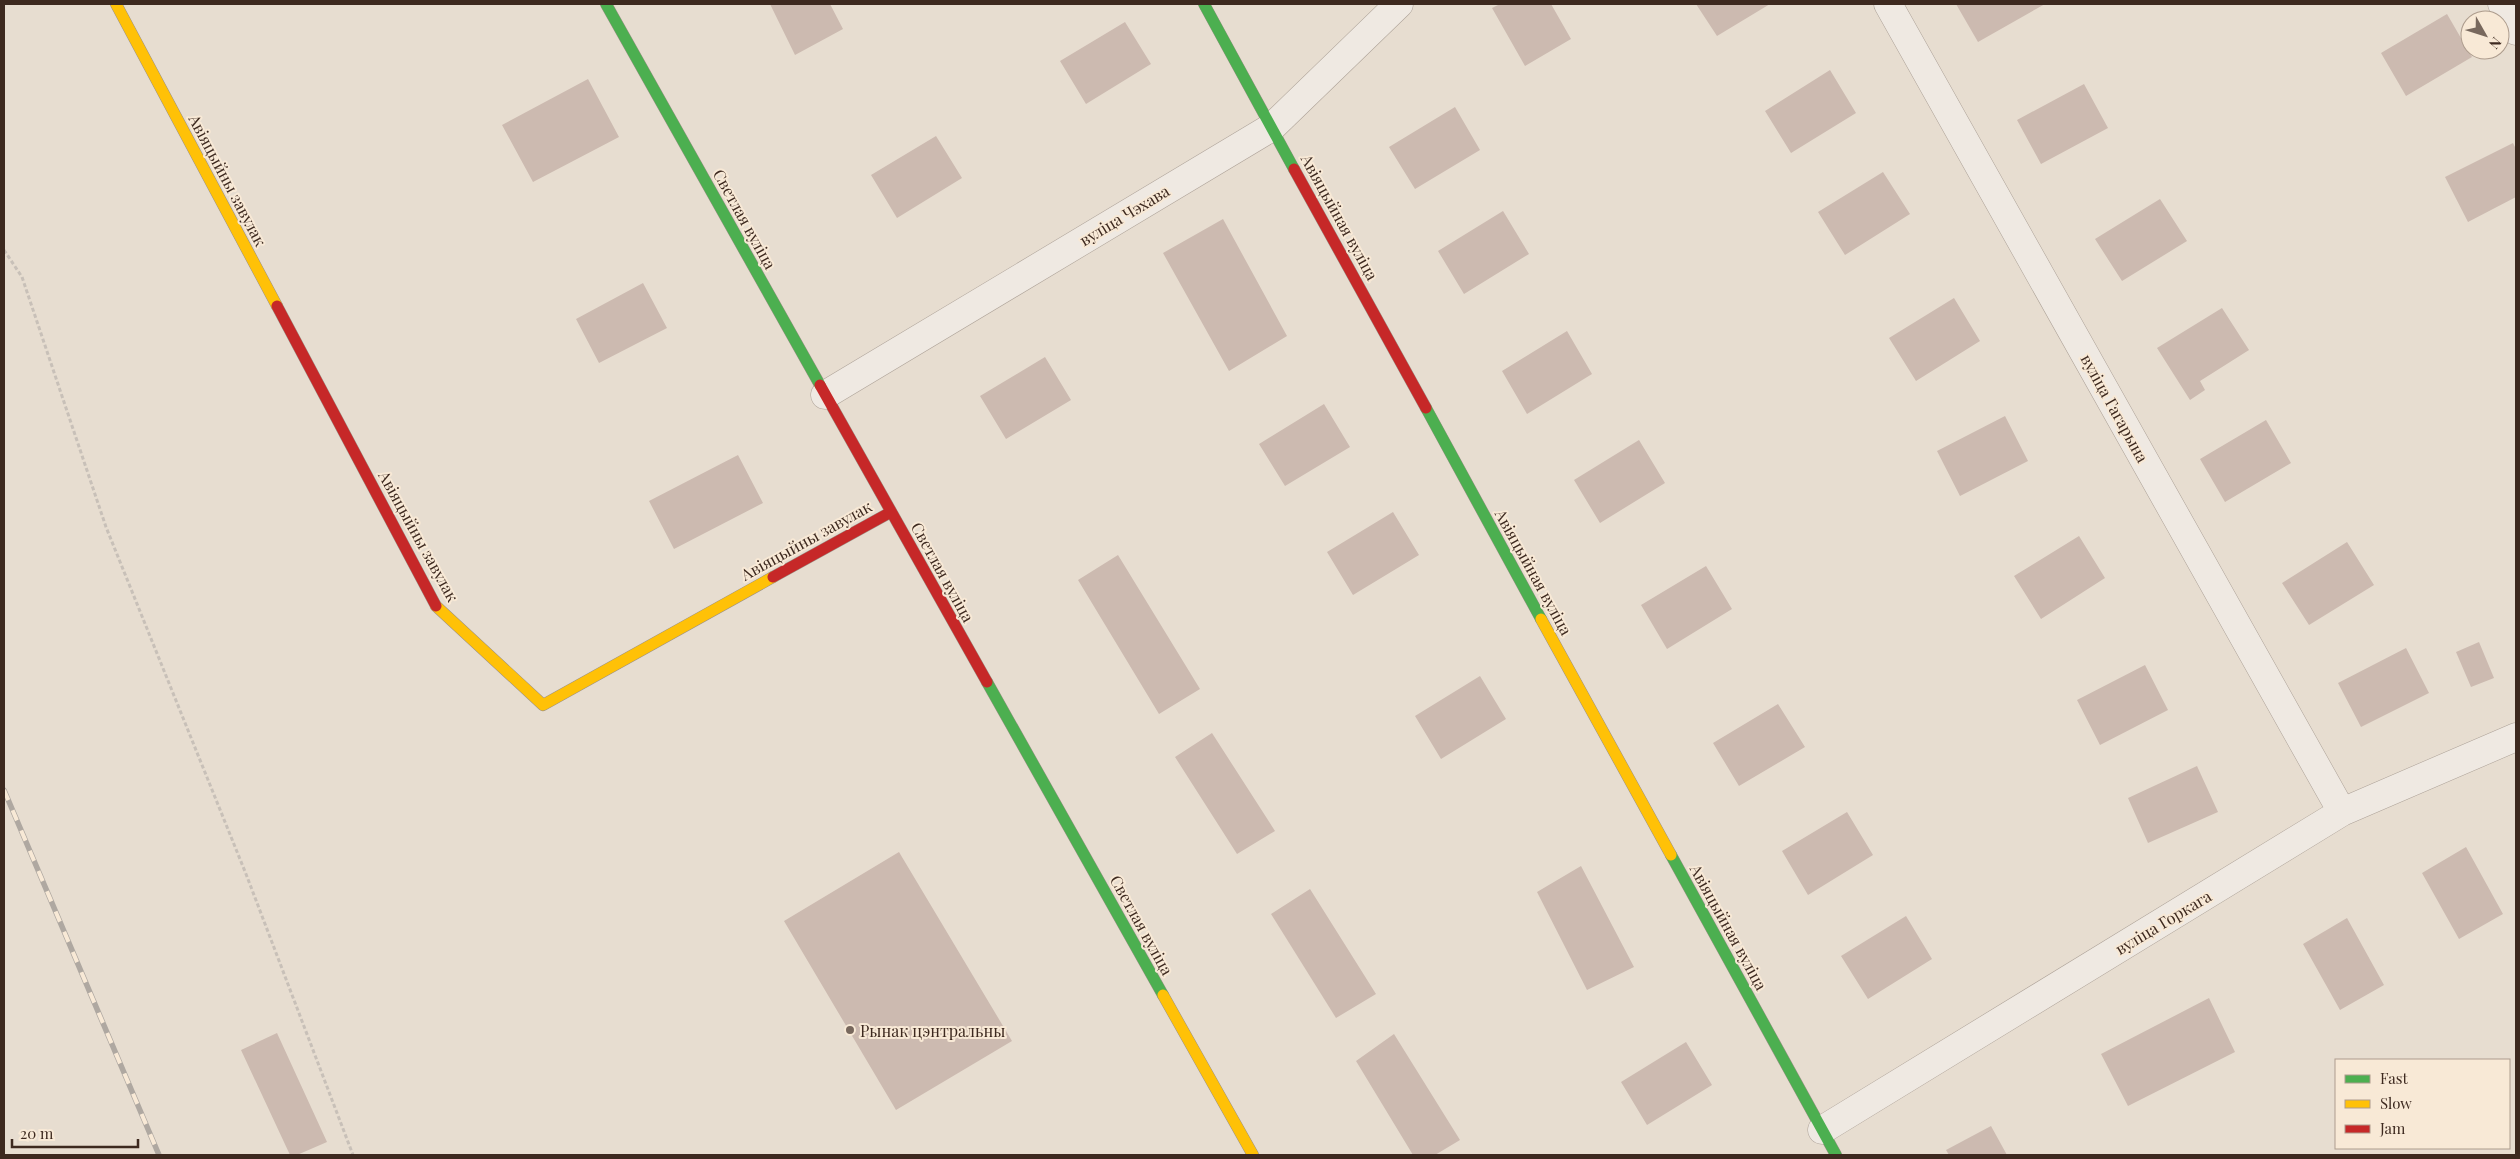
<svg xmlns="http://www.w3.org/2000/svg" width="2520" height="1159" viewBox="0 0 2520 1159" font-family="'Playfair Display',serif">
  <style>
    .building { fill: #ccbab0 }
    .lines { fill: none; stroke-linecap: round; stroke-linejoin: round }
    .street-casing { stroke: #ada298; stroke-width: 29 }
    .fast-casing { stroke: #9c9288; stroke-width: 12 }
    .slow-casing { stroke: #9c9288; stroke-width: 12 }
    .jam-casing { stroke: #9c9288; stroke-width: 12 }
    .path { stroke: #c8c0b8; stroke-width: 3; stroke-dasharray: 4 2.5; stroke-linecap: butt }
    .street { stroke: #efe9e2; stroke-width: 28 }
    .fast { stroke: #4caf50; stroke-width: 11 }
    .slow { stroke: #ffc107; stroke-width: 11 }
    .jam { stroke: #c62828; stroke-width: 11 }
    .rail-casing { stroke: #afa8a1; stroke-width: 5.5 }
    .rail { stroke: #f8e9d6; stroke-width: 4; stroke-dasharray: 11; stroke-linecap: butt }
    .poi-dot { fill: #78685d; stroke: #f8e9d6; stroke-width: 2 }
    .labels { text-anchor: middle; dominant-baseline: central; stroke-width: 4; stroke-linejoin: round; paint-order: stroke }
    .street-label { font-size: 16px; fill: #3d291f; stroke: #f8e9d6 }
    .poi-label { font-size: 16px; fill: #3d291f; stroke: #f8e9d6; text-anchor: start }
  </style>
  <rect width="100%" height="100%" fill="#e7ddd0"/>
  <path class="building" d="M770 4H830L843 29 795 55Z
    M1500 4H1551L1571 39 1525 66 1492 8Z
    M1696 4H1770L1717 36Z
    M1956 4H2045L1978 42Z
    M2447 14 2472 57 2406 96 2381 53Z
    M1125 22 1151 64 1086 104 1060 61Z
    M1830 70 1856 113 1791 153 1765 111Z
    M588 79 619 137 533 182 502 125Z
    M2084 84 2108 128 2041 164 2017 120Z
    M1455 107 1480 150 1415 189 1389 147Z
    M936 136 962 178 897 218 871 175Z
    M2513 143 2516 149V197L2468 222 2445 177Z
    M1883 172 1910 214 1845 255 1818 212Z
    M2160 199 2187 241 2122 281 2095 239Z
    M1503 211 1529 254 1464 294 1438 251Z
    M1223 219 1287 336 1229 371 1163 253Z
    M643 283 667 328 599 363 576 319Z
    M1954 298 1980 341 1916 381 1889 338Z
    M2222 308 2249 350 2200 381 2205 390 2190 400 2157 348Z
    M1567 331 1592 374 1527 414 1502 371Z
    M1045 357 1071 400 1006 439 980 396Z
    M1324 404 1350 447 1285 486 1259 444Z
    M2005 416 2028 461 1960 496 1937 451Z
    M2266 420 2291 463 2225 502 2200 459Z
    M1639 440 1665 483 1600 523 1574 480Z
    M738 455 763 503 674 549 649 501Z
    M1393 512 1419 555 1353 595 1327 552Z
    M2079 536 2105 578 2041 619 2014 576Z
    M2347 542 2374 585 2309 625 2282 583Z
    M1118 555 1200 689 1159 714 1078 580Z
    M1706 566 1732 609 1667 649 1641 605Z
    M2479 642 2494 678 2471 687 2456 652Z
    M2406 648 2429 693 2361 727 2338 683Z
    M2145 665 2168 710 2100 745 2077 700Z
    M1480 676 1506 719 1441 759 1415 716Z
    M1778 704 1805 747 1739 786 1713 743Z
    M1212 733 1275 831 1237 854 1175 757Z
    M2197 766 2218 812 2148 843 2128 798Z
    M1847 812 1873 855 1808 895 1782 851Z
    M2466 847 2503 914 2459 939 2422 873Z
    M899 852 1012 1041 896 1110 784 921Z
    M1581 866 1634 967 1587 990 1537 892Z
    M1310 889 1376 994 1336 1018 1271 914Z
    M1906 916 1932 959 1868 999 1841 956Z
    M2347 918 2384 985 2340 1010 2303 944Z
    M2209 998 2235 1052 2128 1106 2101 1054Z
    M277 1033 327 1142 297 1155H290L241 1050Z
    M1394 1034 1460 1140 1435 1155H1413L1356 1061Z
    M1686 1042 1712 1085 1647 1125 1621 1082Z
    M1991 1126 2007 1155H1949L1946 1150Z"/>
  <g class="lines">
    <g class="street-casing">
      <path id="street" d="M1888 4 2342 812
        M2502 4 2516 31
        M825 395 1272 127 1399 4
        M1822 1130 2342 812 2516 737"/>
    </g>
    <g class="fast-casing">
      <path id="fast" d="M606 4 820 385
        M1204 4 1294 169
        M1426 408 1541 619
        M987 682 1163 995
        M1671 855 1836 1155"/>
    </g>
    <g class="slow-casing">
      <path id="slow" d="M116 4 277 306
        M436 606 543 705 773 577
        M1541 619 1671 855
        M1163 995 1253 1155"/>
    </g>
    <g class="jam-casing">
      <path id="jam" d="M1294 169 1426 408
        M277 306 436 606
        M820 385 987 682
        M773 577 891 512"/>
    </g>
    <path class="path" d="M4 250 22 277 106 527 246 874 353 1155"/>
    <use href="#street" class="street"/>
    <use href="#fast" class="fast"/>
    <use href="#slow" class="slow"/>
    <use href="#jam" class="jam"/>
    <g class="rail-casing">
      <path id="rail" d="M4 790 159 1155"/>
    </g>
    <use href="#rail" class="rail"/>
  </g>
  <circle class="poi-dot" cx="850" cy="1030" r="5"/>
  <g class="labels">
    <g class="street-label">
      <text transform="translate(228 180) rotate(62)">Авіяцыйны завулак</text>
      <text transform="translate(1124 215) rotate(-31)">вуліца Чэхава</text>
      <text transform="translate(1340 217) rotate(61)">Авіяцыйная вуліца</text>
      <text transform="translate(745 219) rotate(61)">Светлая вуліца</text>
      <text transform="translate(2115 408) rotate(61)">вуліца Гагарына</text>
      <text transform="translate(419 536) rotate(61)">Авіяцыйны завулак</text>
      <text transform="translate(806 540) rotate(-29)">Авіяцыйны завулак</text>
      <text transform="translate(943 572) rotate(61)">Светлая вуліца</text>
      <text transform="translate(1534 572) rotate(61)">Авіяцыйная вуліца</text>
      <text transform="translate(2163 922) rotate(-31)">вуліца Горкага</text>
      <text transform="translate(1142 925) rotate(61)">Светлая вуліца</text>
      <text transform="translate(1729 927) rotate(61)">Авіяцыйная вуліца</text>
    </g>
    <g class="poi-label">
      <text x="860" y="1030">Рынак цэнтральны</text>
    </g>
  </g>
  <rect width="2520" height="1159" fill="none" stroke="#3d291f" stroke-width="10"/>
  <rect x="2335" y="1059" width="175" height="90" fill="#f8e9d6" stroke="#ad9c8d"/>
  <rect x="2345" y="1075" width="25" height="8" fill="#4caf50" stroke="#ad9c8d"/>
  <text x="2380" y="1084" font-size="15" fill="#3d291f">Fast</text>
  <rect x="2345" y="1100" width="25" height="8" fill="#ffc107" stroke="#ad9c8d"/>
  <text x="2380" y="1109" font-size="15" fill="#3d291f">Slow</text>
  <rect x="2345" y="1125" width="25" height="8" fill="#c62828" stroke="#ad9c8d"/>
  <text x="2380" y="1134" font-size="15" fill="#3d291f">Jam</text>
  <g transform="translate(2485 35) rotate(129)"><circle r="24" fill="#f8e9d6" stroke="#ad9c8d"/>
  <path d="M0-4L9 19L0 12L-9 19Z" fill="#78685d"/>
  <text y="-8" font-size="14" font-weight="bold" text-anchor="middle" fill="#3d291f">N</text>
  </g>
  <path d="M12 1139v8h126v-8" fill="none" stroke="#3d291f" stroke-width="2.5"/>
  <text x="20" y="1139" font-size="15" fill="#3d291f" stroke="#f8e9d6" stroke-width="4" paint-order="stroke">20 m</text>
</svg>
